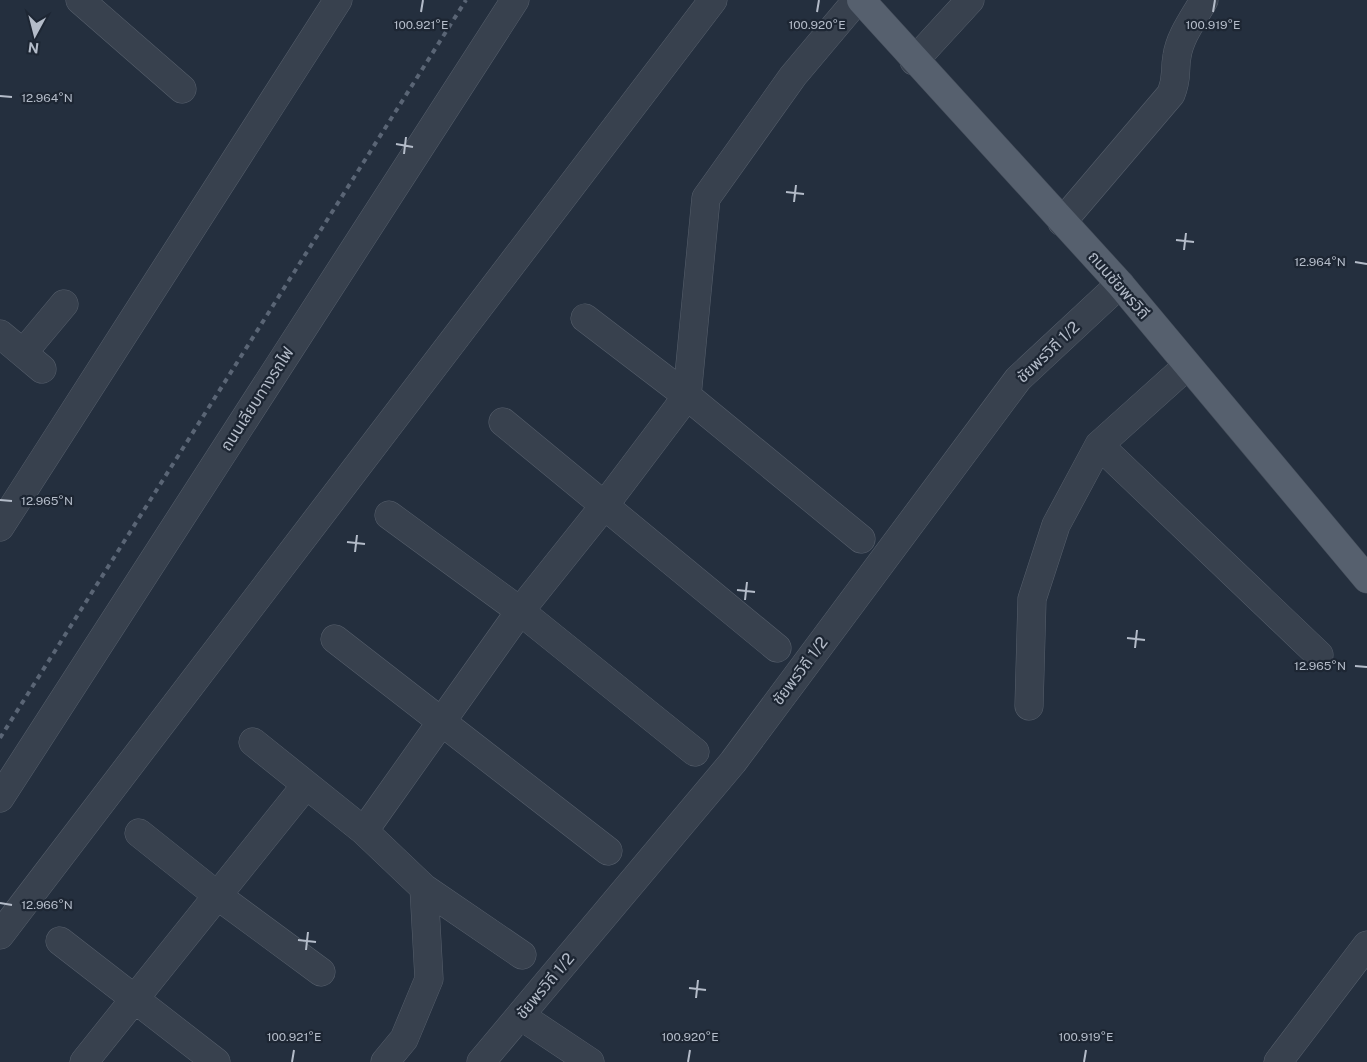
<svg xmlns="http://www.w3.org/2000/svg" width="1367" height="1062" viewBox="0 0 1367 1062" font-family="'Public Sans','Noto Sans Thai',sans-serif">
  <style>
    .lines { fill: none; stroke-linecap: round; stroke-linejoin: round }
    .minor-casing { stroke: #565f6c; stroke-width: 29 }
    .major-casing { stroke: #414a57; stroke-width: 29 }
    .minor { stroke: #38414e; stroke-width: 28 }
    .major { stroke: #56606e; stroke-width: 28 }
    .rail { stroke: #5a6575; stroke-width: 4; stroke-dasharray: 5 5; stroke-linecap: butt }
    .ticks { fill: none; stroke: #b4bcc9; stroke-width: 2 }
    .labels { text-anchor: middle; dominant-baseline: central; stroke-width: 4.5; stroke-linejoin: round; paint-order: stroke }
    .street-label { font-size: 16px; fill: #b4bcc9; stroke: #1d2633 }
    .ticks-label { font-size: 12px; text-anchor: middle; fill: #b4bcc9; stroke: #1d2633; stroke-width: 4.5; stroke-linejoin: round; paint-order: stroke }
  </style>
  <rect width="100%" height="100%" fill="#242f3e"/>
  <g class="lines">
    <g class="minor-casing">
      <path id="minor" d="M80 0 182 89
        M914 61 970 0
        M1062 222 1171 94C1178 76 1174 73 1177 56 1180 36 1194 18 1204 0
        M585 318 687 396 861 539
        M0 334 42 369
        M23 353 64 304
        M503 422 777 648
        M1099 445 1319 655
        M389 515 520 611 695 752
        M0 527 338 0
        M335 639 608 851
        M1029 706 1032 599 1056 525 1099 445 1187 366
        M253 742 364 831 424 888 429 979 404 1039 385 1062
        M0 798 515 0
        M364 831 520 611 604 506 687 396 706 198 793 76 857 0
        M139 833 218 896 321 972
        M424 888 522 955
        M0 935 713 0
        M60 941 216 1062
        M521 1016 590 1062
        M84 1062 306 785
        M481 1062 733 762 1018 379 1120 284
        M1278 1062 1367 945"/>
    </g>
    <g class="major-casing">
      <path id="major" d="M861 0 1120 284 1367 579"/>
    </g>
    <use href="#minor" class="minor"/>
    <use href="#major" class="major"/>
    <path class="rail" d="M0 738 466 0"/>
  </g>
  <path class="ticks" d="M421 12 423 0M817 12 819 0M1213 12 1215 0M0 96 12 97M396 144 413 147M404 154 406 137M786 192 804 194M794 202 796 185M1176 240 1194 242M1184 250 1186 233M1355 262 1367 264M0 500 12 501M347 542 365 544M355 552 357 535M737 590 755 592M745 600 747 582M1127 638 1145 640M1135 648 1137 630M1355 666 1367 667M0 903 12 905M298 940 316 942M306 950 308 932M689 988 706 990M696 998 698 980M292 1062 294 1050M688 1062 690 1050M1084 1062 1086 1050"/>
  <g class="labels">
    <g class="street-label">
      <text transform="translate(1119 285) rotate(49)">ถนนชัยพรวิถี</text>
      <text transform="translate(1048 352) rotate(-44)">ชัยพรวิถี 1/2</text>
      <text transform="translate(257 399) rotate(-57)">ถนนเลียบทางรถไฟ</text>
      <text transform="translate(800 671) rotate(-53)">ชัยพรวิถี 1/2</text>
      <text transform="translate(545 986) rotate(-50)">ชัยพรวิถี 1/2</text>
    </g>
  </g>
  <g class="ticks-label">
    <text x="421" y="29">100.921°E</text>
    <text x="817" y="29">100.920°E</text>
    <text x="1213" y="29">100.919°E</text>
    <text x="47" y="102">12.964°N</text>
    <text x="1320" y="266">12.964°N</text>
    <text x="47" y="505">12.965°N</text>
    <text x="1320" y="670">12.965°N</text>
    <text x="47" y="909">12.966°N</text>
    <text x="294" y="1041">100.921°E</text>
    <text x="690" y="1041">100.920°E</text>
    <text x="1086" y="1041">100.919°E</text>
  </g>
  <g transform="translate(35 35) rotate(187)" stroke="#1d2633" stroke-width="4" paint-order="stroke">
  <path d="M0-4L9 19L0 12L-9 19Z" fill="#b4bcc9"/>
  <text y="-8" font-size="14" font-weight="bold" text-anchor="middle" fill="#b4bcc9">N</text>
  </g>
</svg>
